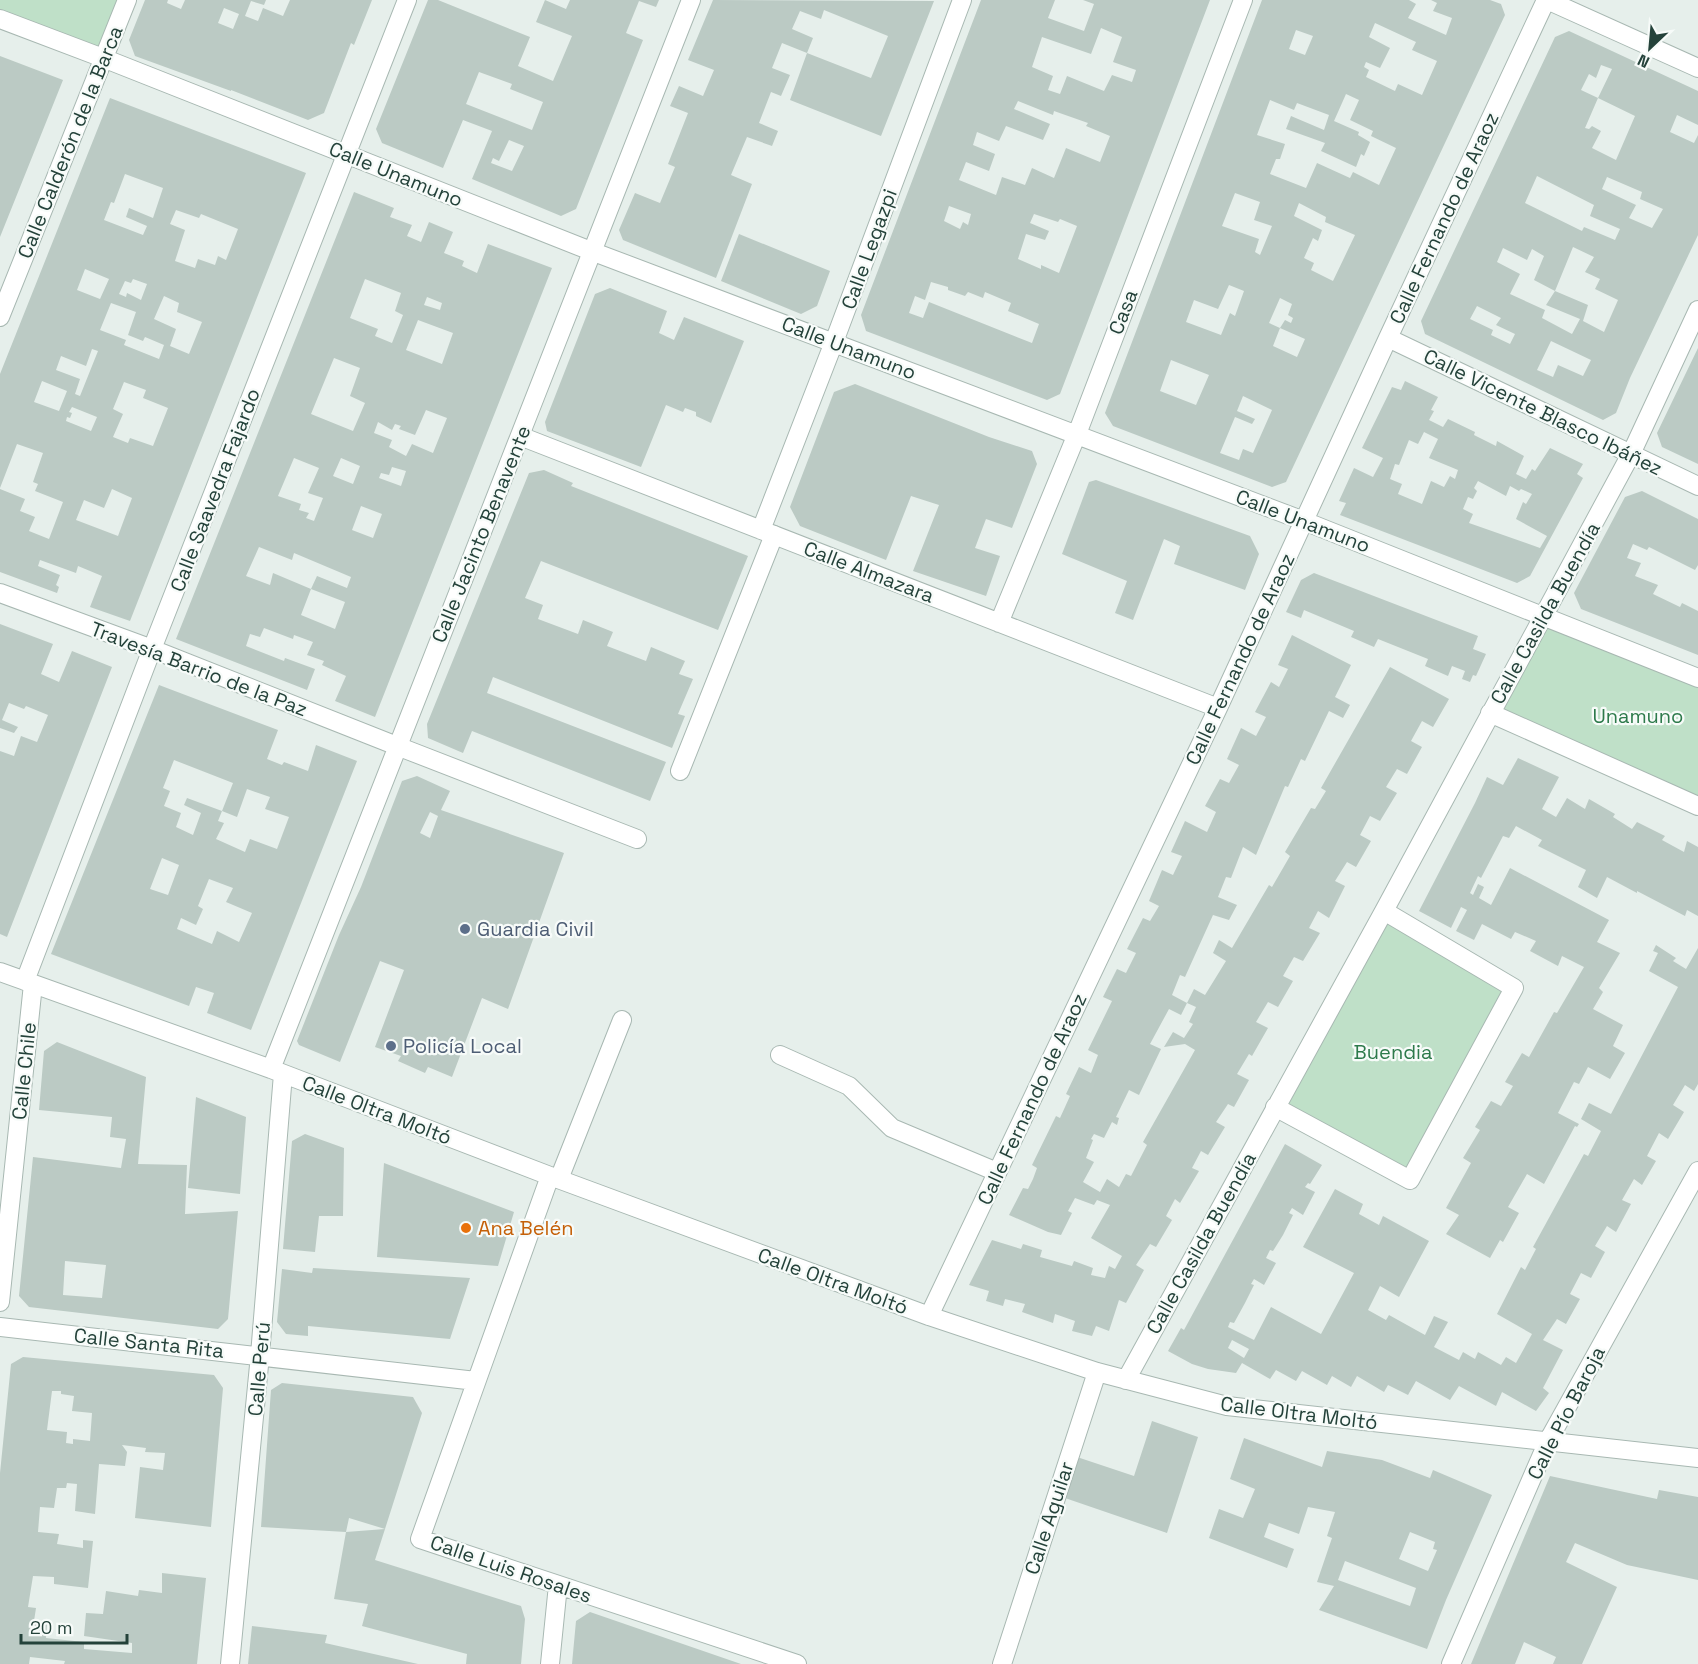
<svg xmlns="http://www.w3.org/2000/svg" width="1698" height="1664" viewBox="0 0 1698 1664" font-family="'Space Grotesk',sans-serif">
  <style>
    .green { fill: #bfe0c8 }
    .building { fill: #bbcac4; fill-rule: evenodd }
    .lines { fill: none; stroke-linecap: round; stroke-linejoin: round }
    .pedestrian-casing { stroke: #a8b8b2; stroke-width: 20 }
    .minor-casing { stroke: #a8b8b2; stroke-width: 20 }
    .pedestrian { stroke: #fff; stroke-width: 18 }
    .minor { stroke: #fff; stroke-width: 18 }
    .service-dot { fill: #5c6f8a; stroke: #f7fbf9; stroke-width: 2 }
    .food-dot { fill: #e8710a; stroke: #f7fbf9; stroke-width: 2 }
    .labels { text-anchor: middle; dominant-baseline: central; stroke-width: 4.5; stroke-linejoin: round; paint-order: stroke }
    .street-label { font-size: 20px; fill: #24423a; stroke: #f7fbf9 }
    .park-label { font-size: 20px; fill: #2d7a4b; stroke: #f7fbf9 }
    .service-label { font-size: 20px; fill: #4e5e75; stroke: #f7fbf9; text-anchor: start }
    .food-label { font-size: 20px; fill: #c56008; stroke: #f7fbf9; text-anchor: start }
  </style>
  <rect width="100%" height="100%" fill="#e6efeb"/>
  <path class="green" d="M0 0H127L103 58 0 19Z
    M1543 617 1698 678V806L1490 713Z
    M1384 911 1514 988 1410 1180 1275 1107Z"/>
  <path class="building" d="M145 0H168L167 3 181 9 185 0H266L264 5 251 1 245 16 258 21 263 8 283 16 290 0H372L354 45 351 43 324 113 308 120 231 90V91L135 56 129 40ZM224 8 239 14 233 29 218 23Z
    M428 0H438L530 37 518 66 553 81 572 36 536 22 545 0 566 9 570 0H659L656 7 639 1 626 33 643 40 576 209 561 216 472 179 492 131 463 120 443 168 382 143 376 129ZM479 72 512 84 510 89 543 102 532 130 466 104ZM509 140 524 146 512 171 491 163 493 158 499 161Z
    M713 0 934 1 881 136 790 100 807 53 871 78 888 36 824 10 821 19 800 11 792 29 813 38 807 53 782 43 772 68 790 75 781 96 771 92 759 123 778 131 772 146 747 137 731 175 752 184 716 278 623 240 619 230 635 193 660 203 675 167 668 164 688 113 670 106 679 86 703 96 714 70 688 60Z
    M981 0H1055L1048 18 1084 31 1094 4 1083 0H1210L1060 394 1047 400 866 331 861 315ZM1101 28 1122 37 1113 62 1136 70 1132 82 1112 75 1104 91 1067 76 1060 94 1048 90 1053 76 1032 67 1042 37 1091 54ZM1018 101 1053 115 1054 111 1088 123 1086 126 1110 136 1100 162 1066 148 1054 178 1032 168 1025 185 1002 177 996 195 959 180 966 162 989 171 995 154 973 145 977 132 999 141 1006 126 1043 140 1050 124 1014 109ZM949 206 971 214 968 225 963 222 960 229 944 221ZM1034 214 1058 222 1060 219 1077 226 1059 273 1041 265V269L1018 259 1026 234 1045 240 1049 231 1030 223ZM931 282 948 287V290L965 296 968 292 983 298 985 292 1011 303 1008 311 1039 324 1032 343 929 302 923 318 909 313 915 296 925 300Z
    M1262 0H1409L1416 4 1408 18 1446 35 1452 18 1433 11 1437 3 1431 0H1490L1501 4 1505 15 1286 482 1272 487 1113 426 1105 413ZM1375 23 1416 42 1412 50 1437 61 1422 95 1398 84 1395 91 1366 77 1369 70 1364 67 1366 62 1380 68 1390 48 1369 37ZM1296 30 1313 36 1305 55 1289 49ZM1346 94 1359 100 1350 120 1373 131 1371 136 1396 148 1379 185 1353 172 1350 178 1317 163 1306 188 1270 174 1276 159H1280L1285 144 1257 135 1270 100 1294 110 1297 103 1329 115 1324 130 1291 116 1286 129 1325 143 1321 151 1356 167 1361 154 1364 156 1370 142 1358 135 1359 132 1334 121ZM1235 193 1260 202 1254 220 1272 226 1260 255 1255 252 1259 239 1222 226ZM1299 203 1326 217 1325 222 1355 235 1333 281 1311 270 1314 263 1304 258 1313 238 1318 241 1322 230 1294 216ZM1229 285 1244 291 1235 316 1230 313 1221 335 1186 322 1194 300 1218 309ZM1280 298 1292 304 1288 315 1293 318 1291 323 1285 320 1280 328 1305 339 1297 357 1273 346 1280 328 1269 323ZM1171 360 1209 375 1196 405 1160 391ZM1243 396 1272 410 1253 453 1243 449 1239 460 1220 453 1235 417 1252 424 1255 419 1237 411Z
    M1569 31 1698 91V125L1677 115 1670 132 1694 143 1698 135V235L1630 378 1616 413 1603 420 1425 334 1421 321 1555 37ZM1601 65 1612 69 1598 98 1635 116 1616 160 1592 148 1601 131 1592 126 1589 129 1585 128 1598 98 1581 90 1589 74 1596 78ZM1537 176 1594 205 1590 216 1620 229 1615 240 1584 227 1582 231 1525 203ZM1607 177 1642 192 1640 199 1663 209 1652 228 1629 218 1636 205 1602 189ZM1573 247 1594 257 1585 272 1600 279 1595 289 1618 300 1604 332 1583 321 1588 305 1555 291 1546 305 1580 319 1572 334 1542 318 1545 310 1510 294 1520 274 1497 262 1503 248 1527 260 1532 249 1544 256 1534 280 1555 291ZM1477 306 1501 318 1496 325 1515 334 1510 344 1491 335 1493 330 1470 319ZM1551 341 1591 360 1583 376 1558 365 1553 377 1537 370Z
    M0 56 63 80 0 237Z
    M110 98 306 173 130 621 90 607 102 576 78 566 76 573 40 560 38 566 60 575 56 585 59 587 57 593 0 572V489L25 499 20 511 35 517 29 531 49 539 63 502 35 491 38 484 33 482 43 453 17 444 0 488V374ZM125 174 163 188 153 218 129 208 126 217 147 226 143 235 104 220 111 202 114 203ZM176 210 199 218 201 214 238 229 226 260 218 256 215 265 198 259 195 268 175 261 185 230 170 224ZM85 269 109 279 100 299 77 290ZM133 279 147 284 141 300 127 293 126 297 119 294 125 281 131 283ZM164 296 179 303 177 312 202 322 189 354 170 346 176 329 154 319ZM111 303 136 312 128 335 143 341 145 337 164 345 159 359 124 345 126 340 100 330ZM92 349 98 351 80 396 75 394 80 379 56 370 61 356 86 366ZM42 381 67 391 59 411 34 402ZM124 382 146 390 143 398 168 408 153 446 130 438 128 443 113 437 123 414 113 409ZM72 407 97 417 91 431 66 421 67 417 70 418 72 413 69 412ZM112 489 132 498 118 536 76 520 84 500 104 508Z
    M354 192 394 208 390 217 412 225 407 236 421 242 429 222 453 232 444 253 464 261 462 266 477 273 488 244 552 268 375 717 335 701 346 676 322 665 324 661 307 655 313 642 294 635 293 639 264 628 260 637 250 634 246 646 284 661 285 658 315 669 307 690 176 639ZM365 279 401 293 395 311 403 315 392 343 375 336 378 329 350 318ZM427 297 442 303 440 310 424 305ZM418 320 453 333 442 364 406 350ZM334 358 360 368 350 396 365 403 353 431 311 414ZM426 410 447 418 433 453 412 444 406 456 389 447 392 440 374 433 378 422 392 430 395 424 401 426 399 429 415 435ZM294 458 319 468 308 493 323 498 314 521 306 518 309 513 299 510 301 504 278 496ZM341 458 360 466 353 484 333 476ZM392 467 406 471 401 486 379 478 381 473 389 475ZM361 506 382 514 373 538 352 530ZM259 547 292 560 294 553 351 577 347 588 317 576 311 589 345 602 335 629 301 615 311 589 273 573 270 585 246 576Z
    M739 234 830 271 817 306 801 314 721 281Z
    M610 288 667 311 659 333 674 340 684 317 744 341 711 423 696 416V412L685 408 683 412 666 405 641 467 547 431 545 422 595 294Z
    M1698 348V464L1662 447 1657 433Z
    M1405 381 1438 397 1431 410 1434 411 1429 420 1443 427 1448 419 1475 432 1474 435 1496 446 1497 441 1524 456 1516 474 1526 479 1532 469 1535 471 1550 448 1583 464 1577 474 1583 478 1530 576 1517 583 1340 515 1346 503 1339 501 1354 468 1373 477 1383 458 1362 448 1392 387 1401 390ZM1424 432 1438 439 1429 458 1458 470 1455 479 1450 476 1444 487 1431 481 1422 504 1398 494 1402 484 1390 479 1395 464 1399 465 1409 440 1418 444ZM1478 481 1506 496 1510 486 1519 491 1521 489 1532 494 1526 504 1523 502 1516 519 1547 536 1540 548 1469 523 1473 514 1463 509 1468 497 1473 499 1477 491 1474 488Z
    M855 384 989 437 1032 451 1037 464 1012 528 986 519 975 548 1000 556 986 596 913 571 939 505 911 496 886 560 800 526 790 507 834 392Z
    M544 470 573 483 571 486 748 556 718 630 541 561 525 598 543 605 538 619 578 634 583 620 613 632 607 646 646 661 651 647 685 661 679 674 693 679 678 714 685 716 672 748 493 677 487 693 666 762 650 801 472 731 463 753 428 738 427 724 529 473Z
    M1096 480 1250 536 1259 554 1245 590 1174 564 1180 546 1164 539 1133 620 1115 613 1127 581 1062 554 1089 482Z
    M1642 491 1698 519V565L1695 570 1649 547 1647 550 1633 544 1627 558 1641 563 1635 576 1658 585 1653 594 1680 607 1682 603 1698 611V655L1581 609 1574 593 1625 497Z
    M1314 573 1478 636 1473 649 1486 654 1476 676 1473 675 1470 682 1462 679 1465 671 1452 666 1448 676 1425 666 1428 659 1378 639 1374 647 1351 637 1354 631 1304 610 1301 618 1286 612 1301 580Z
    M0 624 53 644 41 674 59 682 72 651 112 667 7 937 0 934V751L14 756 21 736 37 742 48 715 26 706 24 709 9 703 2 720 18 727 14 733 0 728Z
    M1292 635 1351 665 1335 697 1350 705 1343 718 1329 711 1305 761 1301 759 1288 787 1285 786 1256 855 1243 847 1231 878 1226 877 1218 897 1237 905 1229 920 1213 915 1185 977 1180 975 1172 995 1187 1003 1181 1015 1169 1009 1150 1044 1161 1049 1139 1095 1129 1090 1116 1117 1119 1118 1117 1125 1112 1122 1104 1138 1094 1134 1091 1139 1093 1140 1086 1158 1094 1162 1083 1182 1100 1192 1107 1179 1119 1187 1126 1174 1131 1176 1147 1145 1143 1142 1195 1050 1185 1044 1164 1047 1173 1032 1184 1038 1193 1024 1189 1022 1196 1007 1187 1003 1194 989 1205 995 1226 961 1213 953 1219 940 1232 948 1269 885 1272 887 1290 856 1285 852 1311 808 1315 809 1326 791 1321 788 1390 667 1449 699 1433 727 1422 721 1411 741 1422 747 1407 774 1397 769 1386 787 1397 793 1380 821 1370 816 1360 835 1371 841 1356 867 1347 862 1335 881 1345 886 1329 918 1318 911 1309 928 1320 933 1303 961 1294 957 1283 976 1293 981 1278 1007 1268 1002 1256 1022 1268 1028 1252 1056 1249 1054 1237 1074 1249 1080 1234 1107 1228 1104 1216 1122 1225 1127 1208 1155 1201 1151 1192 1168 1199 1171 1180 1203 1175 1199 1166 1216 1172 1220 1156 1247 1150 1244 1136 1265 1144 1270 1126 1303 1119 1300 1109 1331 1096 1326 1092 1336 1072 1331 1075 1321 1055 1314 1053 1323 1022 1312 1025 1304 1005 1299 1003 1306 986 1301 989 1291 969 1285 992 1240 1021 1249 1023 1244 1042 1250 1040 1257 1072 1266 1074 1261 1093 1268 1091 1275 1105 1278 1109 1266 1115 1269 1122 1256 1091 1238 1110 1205 1097 1200 1094 1205 1075 1198 1068 1211 1072 1213 1061 1235 1048 1232 1009 1215 1023 1188 1028 1189 1033 1179 1037 1168 1032 1165 1056 1116 1060 1118 1070 1096 1066 1094 1079 1067 1091 1073 1098 1055 1088 1050 1112 1001 1103 997 1117 969 1126 973 1136 953 1127 949 1143 918 1150 921 1159 906 1149 901 1162 870 1173 875 1182 856 1171 852 1185 821 1207 832 1216 812 1205 806 1220 779 1229 783 1239 765 1227 759 1241 728 1256 736 1266 717 1255 712 1271 682 1279 687 1288 669 1278 665Z
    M159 685 278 730 267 759 282 765 284 762 308 771 316 745 357 761 251 1030 207 1013 214 993 196 987 189 1006 51 954ZM174 760 233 783 222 811 237 817 247 789 270 797 265 809 289 817 277 849 250 839 245 852 216 839 224 823 218 821 222 811 187 798 184 805 201 813 193 835 176 827 181 813 164 806 170 791 163 788ZM162 858 179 865 168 895 150 889ZM209 879 233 888 226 902 252 913 239 942 217 931 212 944 177 929 181 918 196 925 203 909 198 906Z
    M1518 758 1559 777 1542 809 1556 817 1567 798 1585 809 1589 799 1615 814 1613 817 1632 829 1637 822 1665 836 1662 840 1684 852 1687 841 1698 847V916L1687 910 1685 916 1637 891V893L1607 877 1597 898 1578 887 1586 870 1538 846 1542 840 1516 826 1509 838 1503 836 1481 878 1478 876 1470 893 1473 895 1478 884 1484 887 1479 898 1491 905 1510 868 1609 920 1597 942 1620 953 1599 988 1603 992 1593 1009 1623 1025 1613 1046 1625 1053 1610 1079 1588 1067 1579 1084 1574 1082 1558 1113 1579 1124 1577 1127 1575 1126 1544 1184 1527 1174 1508 1207 1519 1213 1503 1242 1500 1240 1490 1258 1446 1234 1459 1215 1446 1208 1471 1163 1463 1158 1480 1130 1475 1127 1491 1101 1501 1106 1513 1086 1505 1082 1522 1053 1529 1057 1554 1012 1557 1013 1584 967 1562 956 1558 966 1530 951 1536 941 1515 932 1511 939 1482 924 1474 940 1456 931 1467 910 1461 907 1451 928 1419 911 1475 803 1487 777 1503 785Z
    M417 776 450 791 441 810 564 853 508 1009 482 998 452 1077 428 1067 425 1073 398 1061 401 1056 375 1047 404 970 380 961 340 1062 299 1045 297 1041 339 935 361 887 402 781ZM430 812 438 816 430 838 420 833Z
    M1656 945 1676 958 1673 961 1686 969 1698 948V1084L1694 1091 1685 1085 1673 1105 1684 1112 1668 1139 1659 1133 1647 1156 1656 1161 1642 1185 1634 1179 1622 1200 1631 1204 1616 1232 1607 1226 1595 1246 1605 1252 1591 1278 1581 1273 1570 1294 1580 1299 1566 1324 1557 1319 1543 1340 1563 1350 1543 1388 1549 1393 1536 1411 1502 1392 1496 1406 1459 1386 1450 1400 1416 1381 1408 1395 1388 1385 1384 1392 1357 1376 1351 1387 1332 1376 1327 1385 1302 1371 1296 1381 1276 1370 1270 1379 1242 1363 1236 1373 1208 1369 1192 1364 1168 1351 1181 1328 1184 1330 1285 1144 1322 1165 1310 1184 1308 1183 1305 1187 1315 1192 1303 1215 1292 1208 1289 1213 1293 1215 1283 1235 1273 1251 1270 1250 1266 1258 1276 1263 1264 1285 1254 1279 1251 1284 1254 1285 1245 1303 1234 1323 1230 1322 1228 1327 1254 1340 1271 1307 1321 1334 1354 1273 1303 1247 1335 1189 1363 1204 1359 1214 1379 1225 1383 1216 1429 1241 1399 1297 1380 1286 1368 1310 1386 1320 1389 1315 1425 1335 1434 1316 1448 1322 1434 1347 1459 1360 1463 1352 1475 1359 1478 1352 1501 1365 1506 1357 1516 1363 1532 1334 1497 1314 1521 1267 1525 1270 1536 1249 1533 1247 1584 1154 1588 1156 1601 1131 1581 1119 1589 1103 1611 1114 1678 987 1649 971 1658 953 1653 951ZM1232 1340 1249 1349 1244 1358 1228 1348Z
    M57 1042 146 1077 138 1164 187 1165 185 1214 238 1211 228 1319 218 1329 29 1307 19 1296 33 1157 121 1168 126 1139 110 1137 112 1117 39 1110 44 1051ZM65 1261 106 1265 102 1298 63 1295Z
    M196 1097 246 1117 240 1194 188 1188Z
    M305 1134 344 1148 343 1216H319L315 1252 283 1249 292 1141Z
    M384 1163 514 1212 498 1266 377 1257Z
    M313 1268 470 1278 450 1339 308 1326V1336L286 1334 277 1322 282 1269 312 1273Z
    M23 1357 214 1375 223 1388 211 1527 135 1518 140 1467 163 1470 165 1453 145 1452 146 1448 122 1445 127 1452 125 1466 99 1464 95 1514 75 1511 77 1484 67 1483 66 1488H57L54 1508 40 1507 38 1532 59 1534 57 1544 83 1548V1540L93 1541 88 1588 54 1584V1577L33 1576 28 1607 36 1608 34 1621 47 1623 46 1638 84 1642V1649L132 1653V1643L84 1636 86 1613 103 1614 106 1591 138 1596 139 1590 162 1593V1573L206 1578 197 1664H64L65 1661 30 1657 29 1664H0V1473L11 1364ZM52 1391H61V1394L74 1396 72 1411 92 1413 90 1441 73 1439V1444L66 1443 67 1432 47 1430Z
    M282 1383 413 1397 422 1413 385 1529 349 1518 346 1532 261 1527 271 1390Z
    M1152 1421 1198 1437 1167 1533 1065 1498 1077 1457 1134 1476Z
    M1244 1438 1322 1467 1327 1451 1382 1460 1430 1478 1433 1470 1492 1495 1446 1600 1427 1649 1319 1610 1334 1586 1317 1582 1332 1538 1327 1536 1335 1512 1308 1507 1299 1534 1269 1523 1264 1537 1294 1549 1287 1568 1209 1538 1219 1509 1243 1518 1255 1489 1230 1479ZM1410 1532 1435 1542 1433 1549 1437 1550 1428 1571 1399 1559ZM1345 1561 1416 1588 1410 1606 1338 1580Z
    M1550 1476 1657 1499 1659 1490 1698 1497V1580L1627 1565 1575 1543 1566 1562 1617 1587 1582 1664H1553L1556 1657 1524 1642 1515 1664H1471Z
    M385 1529 375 1560 521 1606 525 1619 521 1664H466L467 1654 362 1626 368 1604 334 1599 346 1532Z
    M590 1612 741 1664H572L576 1621Z
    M252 1626 327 1635 325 1643 418 1664H248Z"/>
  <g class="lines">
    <g class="pedestrian-casing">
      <path id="pedestrian" d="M397 746 637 839
        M680 771 774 535
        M780 1055 849 1086 892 1128 997 1172
        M559 1179 622 1020"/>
    </g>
    <g class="minor-casing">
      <path id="minor" d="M1547 0 1698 68
        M0 19 103 58 591 251 1304 521 1698 678
        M0 317 127 0
        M1388 338 1698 486
        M520 436 1218 708
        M761 530 834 342 962 0
        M0 593 152 649 397 746
        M999 623 1077 434 1243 0
        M1490 713 1698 806
        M0 972 271 1069 550 1176 929 1316 1097 1372 1227 1406 1698 1458
        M25 981 152 649 407 0
        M271 1069 691 0
        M1275 1107 1410 1180 1514 988 1384 911
        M550 1176 420 1539 797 1664
        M0 1302 33 984
        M929 1316 1218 708 1388 338 1546 0
        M0 1327 476 1381
        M1126 1380 1384 911 1631 454 1698 310
        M230 1664 260 1355 283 1074
        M550 1664 558 1585
        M1002 1664 1097 1372
        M1451 1664 1548 1441 1698 1171"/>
    </g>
    <use href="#pedestrian" class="pedestrian"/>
    <use href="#minor" class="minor"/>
  </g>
  <g class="service-dot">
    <circle cx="465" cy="929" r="6"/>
    <circle cx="391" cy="1046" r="6"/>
  </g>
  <circle class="food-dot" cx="466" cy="1228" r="6"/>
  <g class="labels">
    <g class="street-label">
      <text transform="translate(70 142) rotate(-68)">Calle Calderón de la Barca</text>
      <text transform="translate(396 174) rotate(22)">Calle Unamuno</text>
      <text transform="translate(1444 218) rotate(-65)">Calle Fernando de Araoz</text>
      <text transform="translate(869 249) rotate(-70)">Calle Legazpi</text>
      <text transform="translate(1123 312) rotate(-69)">Casa</text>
      <text transform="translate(849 348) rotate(21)">Calle Unamuno</text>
      <text transform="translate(1543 412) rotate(26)">Calle Vicente Blasco Ibáñez</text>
      <text transform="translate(215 490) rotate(-69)">Calle Saavedra Fajardo</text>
      <text transform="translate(1303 521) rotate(21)">Calle Unamuno</text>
      <text transform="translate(481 534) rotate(-68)">Calle Jacinto Benavente</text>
      <text transform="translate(869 572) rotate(21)">Calle Almazara</text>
      <text transform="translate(1545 613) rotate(-61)">Calle Casilda Buendía</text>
      <text transform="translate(1240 659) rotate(-65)">Calle Fernando de Araoz</text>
      <text transform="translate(199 669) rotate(21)">Travesía Barrio de la Paz</text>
      <text transform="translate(24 1071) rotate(-84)">Calle Chile</text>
      <text transform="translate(1032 1099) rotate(-65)">Calle Fernando de Araoz</text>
      <text transform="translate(377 1110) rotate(21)">Calle Oltra Moltó</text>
      <text transform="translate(1201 1243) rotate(-61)">Calle Casilda Buendía</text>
      <text transform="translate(833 1281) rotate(20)">Calle Oltra Moltó</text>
      <text transform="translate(149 1343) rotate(6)">Calle Santa Rita</text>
      <text transform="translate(259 1369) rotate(-85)">Calle Perú</text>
      <text transform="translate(1299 1413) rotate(7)">Calle Oltra Moltó</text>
      <text transform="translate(1566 1413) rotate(-63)">Calle Pío Baroja</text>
      <text transform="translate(1049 1518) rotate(-72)">Calle Aguilar</text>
      <text transform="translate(511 1569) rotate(19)">Calle Luis Rosales</text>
    </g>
    <g class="park-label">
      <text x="1638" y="716">Unamuno</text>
      <text x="1393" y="1052">Buendia</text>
    </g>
    <g class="service-label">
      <text x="477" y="929">Guardia Civil</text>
      <text x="403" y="1046">Policía Local</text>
    </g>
    <g class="food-label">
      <text x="478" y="1228">Ana Belén</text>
    </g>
  </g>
  <g transform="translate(1650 48) rotate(206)" stroke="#f7fbf9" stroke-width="4.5" paint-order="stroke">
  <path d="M0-4.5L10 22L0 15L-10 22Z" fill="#24423a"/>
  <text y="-9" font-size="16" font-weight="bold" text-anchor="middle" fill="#24423a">N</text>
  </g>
  <path d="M21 1634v9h106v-9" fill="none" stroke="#24423a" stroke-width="3"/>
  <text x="30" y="1634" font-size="18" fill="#24423a" stroke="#f7fbf9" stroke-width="4.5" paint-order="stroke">20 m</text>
</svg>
